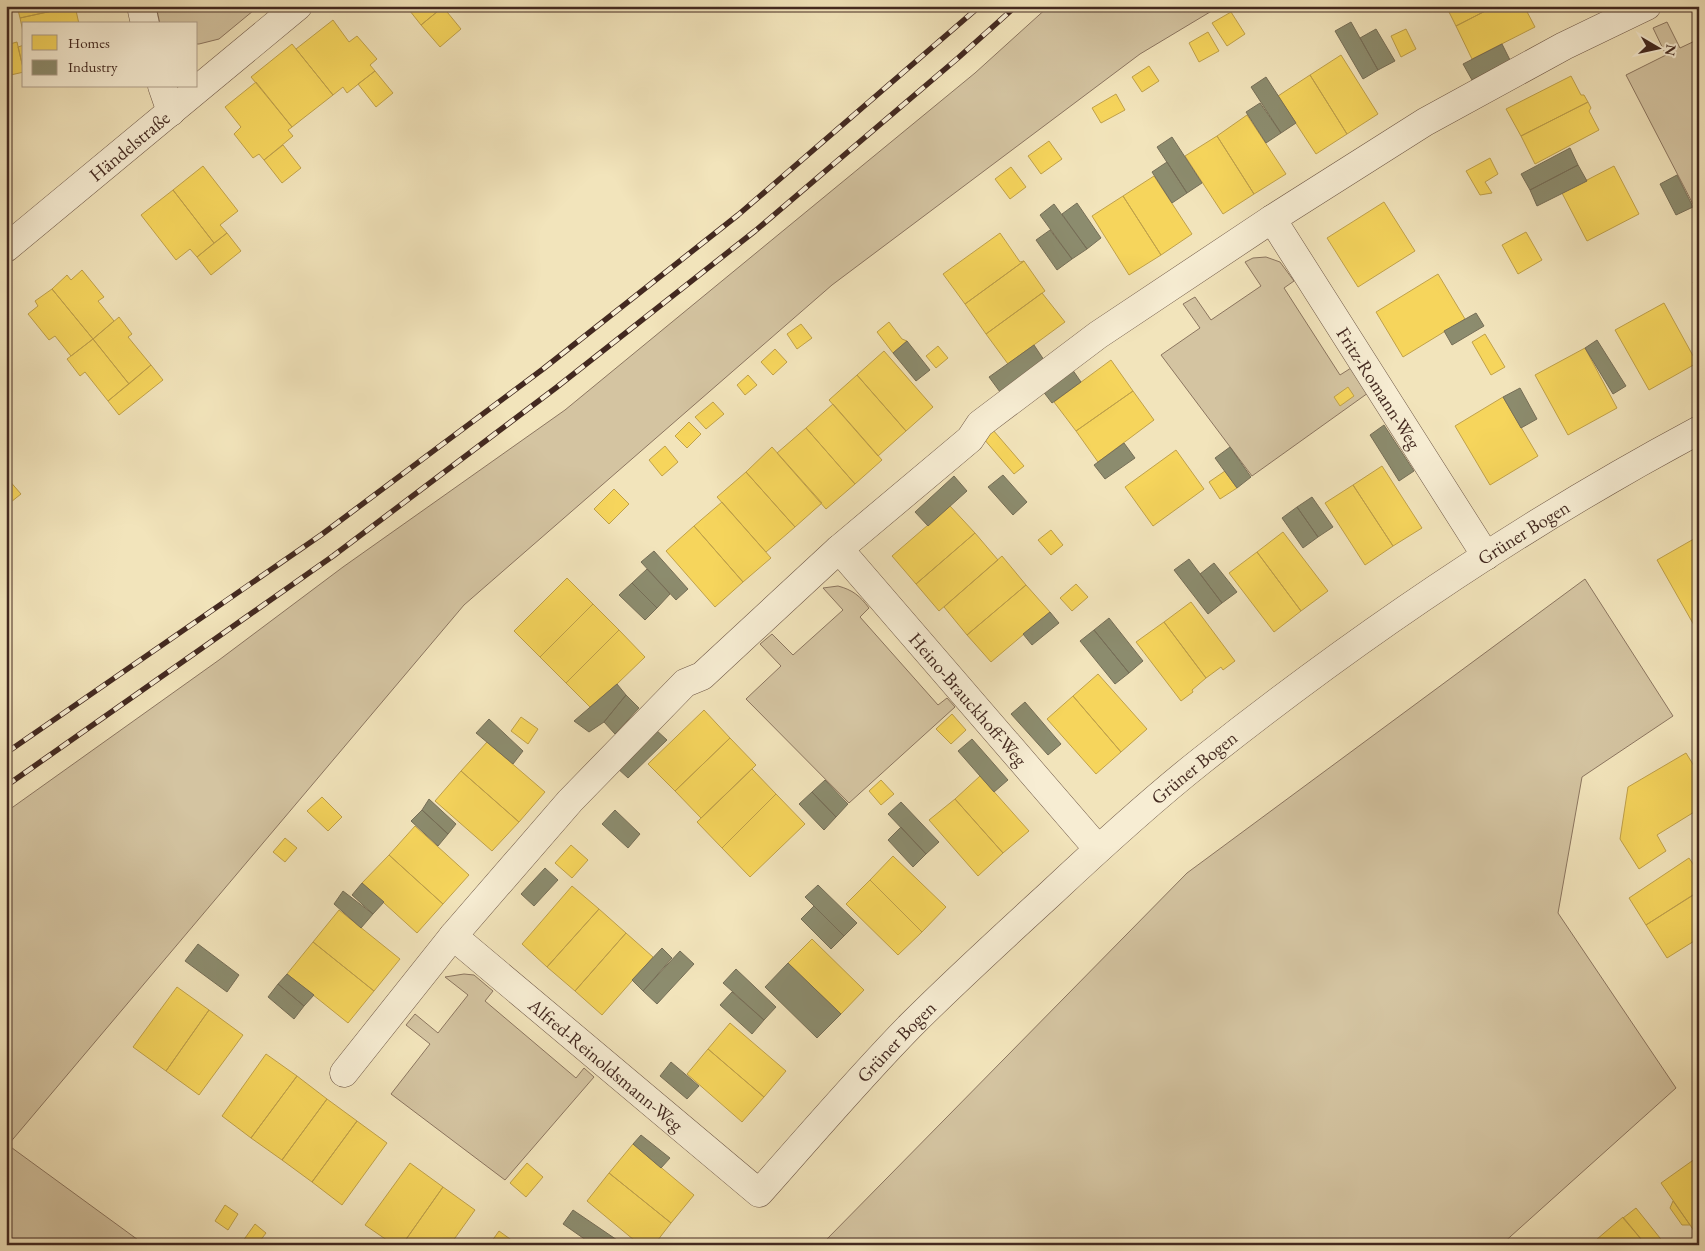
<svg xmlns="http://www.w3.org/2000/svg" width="1705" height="1251" viewBox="0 0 1705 1251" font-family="'EB Garamond',serif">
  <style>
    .green { fill: #d4c4a1; stroke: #8c7660 }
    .homes { fill: #f6d55c; stroke: #c0a14a }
    .industry { fill: #8c8c6e; stroke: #766e57 }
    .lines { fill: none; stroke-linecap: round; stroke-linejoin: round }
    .minor-casing { stroke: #6f5847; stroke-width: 29 }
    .minor { stroke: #f7edd3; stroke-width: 28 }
    .rail-casing { stroke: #432920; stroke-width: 5.5 }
    .rail { stroke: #f7edd3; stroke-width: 4; stroke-dasharray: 11; stroke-linecap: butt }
    .labels { text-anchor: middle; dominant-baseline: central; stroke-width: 5; stroke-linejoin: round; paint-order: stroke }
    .street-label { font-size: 19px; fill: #432920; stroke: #f7edd3 }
  </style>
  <rect width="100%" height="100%" fill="#f2e4bb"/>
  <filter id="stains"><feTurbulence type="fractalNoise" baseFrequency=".004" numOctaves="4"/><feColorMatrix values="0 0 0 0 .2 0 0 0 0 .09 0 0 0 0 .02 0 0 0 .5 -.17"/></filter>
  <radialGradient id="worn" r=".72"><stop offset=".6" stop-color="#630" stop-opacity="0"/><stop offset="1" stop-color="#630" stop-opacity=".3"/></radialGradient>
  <path class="green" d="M156 6H259L219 39 199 44H196V24H160Z
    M1049 6H1220L1140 54 832 285 464 605 8 1145 145 1245H6V812L219 660 343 567 565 410 975 73Z
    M1667 22 1680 48 1699 39V206L1695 208 1626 75 1666 55 1653 28Z
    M1266 257 1280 262 1294 281 1284 288 1340 375 1351 368 1368 393 1252 476 1161 355 1200 328 1183 304 1195 297 1211 320 1261 286 1245 262 1253 258Z
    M1585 579 1673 716 1582 777 1558 913 1676 1088 1501 1245H819L826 1240 1187 873Z
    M838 586C853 590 860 596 869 608L860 617 938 705 947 698 955 707 849 803 746 699 781 666 760 644 772 634 793 655 843 610 823 588Z
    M464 974 474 975 493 991 485 1001 576 1078 584 1068 594 1077 505 1180 391 1094 430 1044 406 1025 415 1014 438 1033 468 995 445 977Z"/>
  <path class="homes" d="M17 6H75L20 18Z
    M75 6 79 24H24V36L20 18Z
    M406 6H444L421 25Z
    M1446 6H1495L1456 26Z
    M1495 6H1524L1535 27 1472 59 1456 26Z
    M443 7 461 29 440 47 421 25Z
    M1231 12 1245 34 1227 46 1212 23Z
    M333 20 349 42 357 36 377 59 370 65 375 71 347 93 343 87 333 95 296 49Z
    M1406 29 1416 49 1401 57 1391 36Z
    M1208 32 1219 51 1199 62 1189 43Z
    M17 42 24 72 6 76V45Z
    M292 44 333 95 292 127 251 77Z
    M24 45V72L18 47Z
    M1341 55 1378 114 1347 134 1310 75Z
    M1149 66 1159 81 1142 92 1132 77Z
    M375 71 393 93 376 107 358 84Z
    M1310 75 1347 134 1316 154 1278 96Z
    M1571 76 1581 95H1584L1588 102 1521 136 1506 109Z
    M256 82 292 127 288 130 293 136 264 160 259 154 253 158 234 134 241 127 225 107Z
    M1116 94 1125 110 1101 123 1092 108Z
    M1588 102 1591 108 1589 111 1599 130 1535 164 1521 136Z
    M1247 115 1286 174 1254 194 1217 136Z
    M1217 136 1254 194 1223 214 1185 156Z
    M1049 141 1062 159 1041 174 1028 156Z
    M283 145 301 168 282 183 264 160Z
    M1490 158 1498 174 1485 182 1492 193 1480 195 1466 171Z
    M203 166 238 211 220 225 227 233 214 243 173 190Z
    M1614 166 1639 214 1587 241 1562 193Z
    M1011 167 1026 187 1010 199 995 179Z
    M1154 176 1192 234 1161 255 1123 196Z
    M173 190 214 243 197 257 190 249 176 260 141 215Z
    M1123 196 1161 255 1129 275 1092 216Z
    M1384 202 1415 251 1358 287 1327 238Z
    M1526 232 1542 260 1518 274 1502 245Z
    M227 233 241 251 211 275 197 257Z
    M1000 233 1020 262 1024 261 965 304 943 274Z
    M1024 261 1045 291 986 334 965 304Z
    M82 270 104 297 98 301 114 321 93 339 52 289 67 275 71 280Z
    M1438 274 1465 319 1403 357 1376 312Z
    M1699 280V295L1693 282Z
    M52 289 93 339 71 356 55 336 49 340 28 314 38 306 35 301Z
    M1042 293 1065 322 1008 364 986 334Z
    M1664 303 1697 363 1649 390 1615 330Z
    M119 317 132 334 128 337 151 365 129 384 93 339Z
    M889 322 902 339 907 341 893 353 877 332Z
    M801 324 812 338 797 349 787 334Z
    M1485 334 1505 367 1491 375 1472 342Z
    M93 339 129 384 108 401 85 372 80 376 67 359Z
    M938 346 948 358 936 368 926 356Z
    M1585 348 1617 408 1568 435 1535 375Z
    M775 349 787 362 773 375 761 362Z
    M884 351 933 407 906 431 857 375Z
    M1111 360 1133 391 1076 431 1054 402Z
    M151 365 163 380 119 415 108 401Z
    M748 375 757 385 745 395 737 385Z
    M857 375 906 431 878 456 829 400Z
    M1348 387 1354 396 1340 406 1334 397Z
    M1133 391 1154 420 1098 462 1076 431Z
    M1503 397 1538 456 1490 485 1455 426Z
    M713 402 724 414 706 429 695 417Z
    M833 404 882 460 855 484 806 428Z
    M689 422 701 434 687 448 675 436Z
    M806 428 855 484 826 509 777 453Z
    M993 430 1024 466 1014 474 983 438Z
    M665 446 678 462 662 476 649 460Z
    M772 447 822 503 795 527 746 472Z
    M1176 450 1204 489 1153 526 1125 487Z
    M1382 466 1422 528 1393 546 1353 485Z
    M1225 471 1237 488 1220 499 1209 482Z
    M746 472 795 527 766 552 717 497Z
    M8 479 21 494 6 506V480Z
    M1353 485 1393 546 1365 565 1325 503Z
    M614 489 629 504 609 524 594 509Z
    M722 502 771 558 743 582 694 526Z
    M950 506 975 533 916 584 892 556Z
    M694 526 743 582 715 607 666 551Z
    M1051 530 1063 545 1051 555 1038 540Z
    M1283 532 1328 591 1301 611 1257 552Z
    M975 533 998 560 939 611 916 584Z
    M1699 536V634L1657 560Z
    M1257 552 1301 611 1274 632 1229 573Z
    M1002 556 1026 585 967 635 944 607Z
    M567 578 593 604 540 657 514 631Z
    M1076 584 1088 597 1072 611 1060 598Z
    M1026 585 1050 612 991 662 967 635Z
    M1191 602 1235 661 1223 670 1221 667 1206 678 1164 622Z
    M593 604 619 630 566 683 540 657Z
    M1164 622 1206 678 1192 690 1193 692 1181 701 1136 642Z
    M619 630 645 657 617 684 590 707 566 683Z
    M1098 674 1147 729 1121 752 1073 696Z
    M1073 696 1121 752 1096 774 1047 719Z
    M704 710 730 738 675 791 648 764Z
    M952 714 966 730 951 744 936 729Z
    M521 717 538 729 528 744 511 731Z
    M730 738 756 765 701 818 675 791Z
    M487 742 545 792 519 822 461 771Z
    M1686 753 1699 774V809L1657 835 1666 851 1639 869 1620 839 1628 787Z
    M752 769 776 794 722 848 697 822Z
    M461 771 519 822 492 851 435 801Z
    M980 776 1029 831 1003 853 955 799Z
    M881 780 894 794 881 805 869 791Z
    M776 794 805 824 750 877 722 848Z
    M322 797 342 817 328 831 307 811Z
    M955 799 1003 853 978 876 929 820Z
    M415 826 469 875 443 904 389 855Z
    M285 838 297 848 285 862 273 852Z
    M571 845 588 860 572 878 555 863Z
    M389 855 443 904 417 933 362 883Z
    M893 856 946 907 922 932 870 880Z
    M1689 858 1699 873V891L1646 925 1629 898Z
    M870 880 922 932 898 955 846 904Z
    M572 886 599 909 547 967 522 944Z
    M1695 894 1699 900V938L1667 958 1646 925Z
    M599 909 626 933 575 991 547 967Z
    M339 910 400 959 374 991 313 942Z
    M626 933 653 957 602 1015 575 991Z
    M812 939 864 990 841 1014 788 963Z
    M313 942 374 991 348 1023 287 974Z
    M177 987 209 1010 166 1071 133 1047Z
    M209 1010 243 1035 199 1095 166 1071Z
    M730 1023 786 1071 764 1097 708 1049Z
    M708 1049 764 1097 742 1122 687 1074Z
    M266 1054 297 1076 251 1138 222 1116Z
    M297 1076 327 1099 282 1160 251 1138Z
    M327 1099 357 1121 312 1182 282 1160Z
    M357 1121 387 1143 342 1205 312 1182Z
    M633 1144 694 1195 671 1223 609 1173Z
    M1699 1156V1238L1661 1183Z
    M410 1163 443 1187 402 1245H394L365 1225Z
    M527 1163 543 1177 526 1197 510 1183Z
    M609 1173 671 1223 654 1245H640L587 1201Z
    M443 1187 475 1210 450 1245H402Z
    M1673 1201 1690 1225H1682L1670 1208Z
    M225 1205 238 1214 228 1230 215 1221Z
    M1636 1208 1664 1243 1662 1245H1646L1623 1218Z
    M1623 1217 1646 1245H1590Z
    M255 1224 266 1233 257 1245H240Z
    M499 1231 517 1244 518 1245H489Z"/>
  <path class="industry" d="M1351 22 1378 70 1363 79 1335 31Z
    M1376 29 1395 61 1378 70 1360 38Z
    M1502 44 1510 60 1472 80 1463 64Z
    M1266 77 1296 123 1281 133 1251 87Z
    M1260 103 1281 133 1266 143 1246 112Z
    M1172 137 1202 183 1187 193 1157 147Z
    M1570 148 1578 165 1530 190 1521 174Z
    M1167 162 1187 193 1172 203 1152 172Z
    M1578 165 1587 181 1537 206 1530 190Z
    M1677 175 1693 207 1676 215 1660 184Z
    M1077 203 1101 238 1087 249 1062 214Z
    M1054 204 1087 249 1072 259 1040 215Z
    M1050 230 1072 259 1057 270 1036 240Z
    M1476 313 1484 326 1452 345 1444 331Z
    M1597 340 1626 386 1613 394 1585 348Z
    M907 341 930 370 916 381 893 353Z
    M1034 345 1044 360 1000 392 989 377Z
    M1072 369 1081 382 1052 403 1042 390Z
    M1520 388 1537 419 1521 428 1503 397Z
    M1384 425 1414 471 1399 481 1370 435Z
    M1124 443 1135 458 1105 479 1094 465Z
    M1230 447 1251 477 1237 488 1215 458Z
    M1003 475 1027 502 1013 515 988 487Z
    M954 476 967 491 928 526 915 512Z
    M1312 497 1333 527 1318 537 1297 507Z
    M1297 507 1318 537 1303 548 1282 518Z
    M654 551 688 589 676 600 641 562Z
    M1189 559 1222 603 1208 614 1174 570Z
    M1214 563 1237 592 1222 603 1200 574Z
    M647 569 670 594 657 608 632 583Z
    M632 583 657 608 645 620 619 595Z
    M1050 612 1059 623 1032 645 1023 634Z
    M1109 618 1143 661 1129 673 1094 630Z
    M1094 630 1129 673 1115 684 1080 641Z
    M617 684 626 695 604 722 589 732 574 721Z
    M626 695 639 708 615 734 604 722Z
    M1025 702 1061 744 1048 755 1011 714Z
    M489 719 523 751 513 764 476 733Z
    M655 729 667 740 628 778 616 767Z
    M972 739 1008 780 994 792 958 751Z
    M825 780 848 804 836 817 812 792Z
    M812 792 836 817 824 830 799 804Z
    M429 799 456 824 448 834 422 810Z
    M901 802 939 842 926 854 888 814Z
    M422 810 448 834 438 846 411 821Z
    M615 810 640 834 628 848 602 824Z
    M901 827 926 854 913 867 888 840Z
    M545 868 558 880 534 906 521 894Z
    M362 883 384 902 373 914 352 895Z
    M818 885 857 923 844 936 805 897Z
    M343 891 373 914 361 928 334 904Z
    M814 906 844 936 831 949 801 919Z
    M198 944 239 975 227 992 185 961Z
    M662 948 672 958 643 991 632 980Z
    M680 951 694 964 657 1004 643 991Z
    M788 963 841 1014 817 1038 765 987Z
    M736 969 776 1007 764 1020 723 983Z
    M287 974 314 995 304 1006 278 984Z
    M278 984 304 1006 294 1019 268 997Z
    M732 992 764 1020 752 1034 720 1005Z
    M671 1062 699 1086 687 1099 660 1076Z
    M641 1135 670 1158 661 1168 633 1144Z
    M573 1210 620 1242 618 1245H593L563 1224Z"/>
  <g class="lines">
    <g class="minor-casing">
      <g id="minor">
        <path d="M141 6 145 24"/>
        <path d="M162 86 171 112"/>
        <path id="s1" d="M1272 219 1486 556"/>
        <path id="s2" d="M6 248 298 6"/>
        <path id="s3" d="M839 549 1098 849"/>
        <path id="s4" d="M453 936 759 1193C809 1137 858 1079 911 1025 956 980 1003 937 1049 895 1098 849 1148 803 1201 761 1357 637 1523 524 1699 430"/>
        <path d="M344 1073 453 936 570 801 685 683 702 676 839 549 970 439 980 424 1098 335 1272 219 1425 122 1564 46 1647 6"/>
      </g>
    </g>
    <use href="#minor" class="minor"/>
    <g class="rail-casing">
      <path id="rail" d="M6 753 321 535 543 369 738 215 980 6
        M6 786 333 556 557 387 755 231 958 58 1016 6"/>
    </g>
    <use href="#rail" class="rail"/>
  </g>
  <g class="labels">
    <g class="street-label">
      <text stroke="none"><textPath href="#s2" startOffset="160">Händelstraße</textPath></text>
      <text stroke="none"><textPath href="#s1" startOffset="200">Fritz-Romann-Weg</textPath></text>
      <text stroke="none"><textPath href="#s4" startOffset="1414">Grüner Bogen</textPath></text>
      <text stroke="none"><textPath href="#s3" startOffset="198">Heino-Brauckhoff-Weg</textPath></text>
      <text stroke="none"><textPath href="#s4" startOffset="1009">Grüner Bogen</textPath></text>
      <text stroke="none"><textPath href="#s4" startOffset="604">Grüner Bogen</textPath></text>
      <text stroke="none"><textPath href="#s4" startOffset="200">Alfred-Reinoldsmann-Weg</textPath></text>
    </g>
  </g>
  <rect width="1705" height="1251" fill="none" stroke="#f2e4bb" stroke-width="25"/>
  <rect x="8" y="8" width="1690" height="1236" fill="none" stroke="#432920" stroke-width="2.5"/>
  <rect x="12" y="12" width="1680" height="1226" fill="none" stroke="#432920"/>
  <rect x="22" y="22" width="175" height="65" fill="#f7edd3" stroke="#af9f8b"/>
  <rect x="32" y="35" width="25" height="15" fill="#f6d55c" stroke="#af9f8b"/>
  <text x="68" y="48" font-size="15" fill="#432920">Homes</text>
  <rect x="32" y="60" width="25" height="15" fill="#8c8c6e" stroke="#af9f8b"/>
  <text x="68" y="72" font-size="15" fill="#432920">Industry</text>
  <g transform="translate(1658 48) rotate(99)" stroke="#f7edd3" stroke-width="4" paint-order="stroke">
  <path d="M0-4L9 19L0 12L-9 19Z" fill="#432920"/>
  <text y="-8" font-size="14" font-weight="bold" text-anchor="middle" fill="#432920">N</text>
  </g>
  <rect width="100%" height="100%" filter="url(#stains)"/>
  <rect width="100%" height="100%" fill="url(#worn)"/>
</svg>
